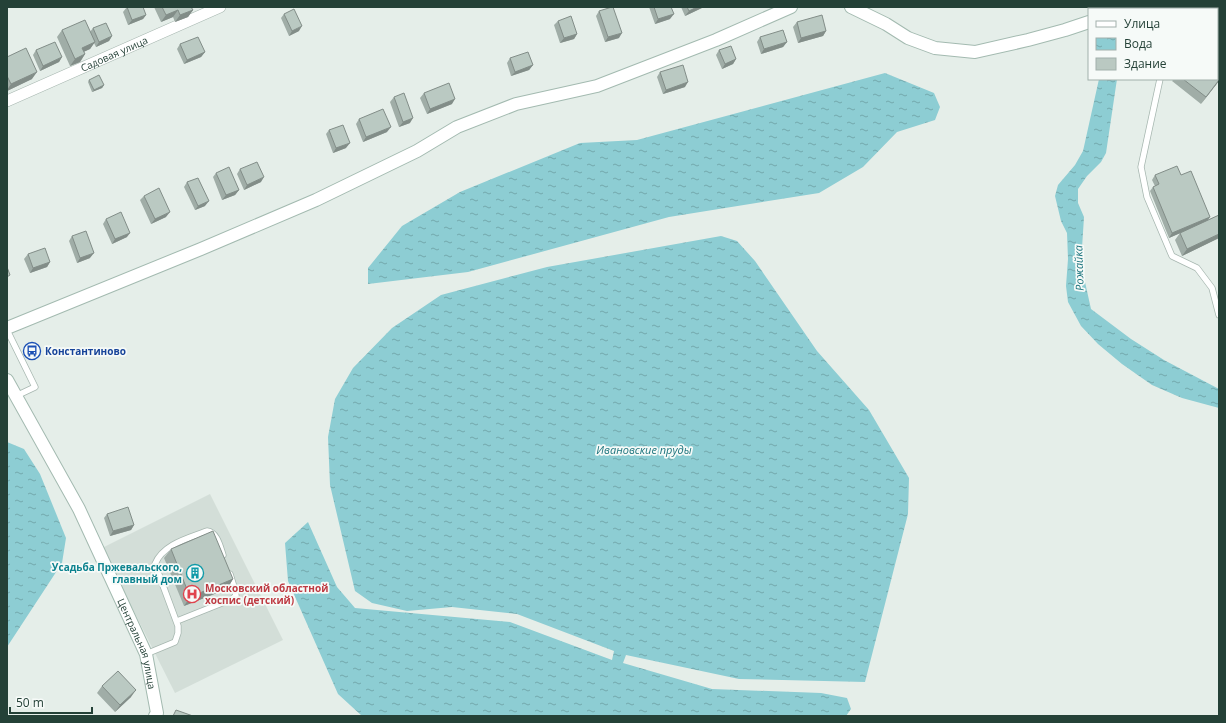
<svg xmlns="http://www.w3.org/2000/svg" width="1226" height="723" font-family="'Open Sans',sans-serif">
<defs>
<pattern id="water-ripples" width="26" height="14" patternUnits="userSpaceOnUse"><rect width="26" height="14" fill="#8dcdd3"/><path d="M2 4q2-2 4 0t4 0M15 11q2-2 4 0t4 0" fill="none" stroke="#73a8ac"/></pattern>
</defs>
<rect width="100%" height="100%" fill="#e5eee9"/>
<!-- built -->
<path fill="#d3ded8" d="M210,494L283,640L175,693L102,548Z"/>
<!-- water -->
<path fill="url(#water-ripples)" d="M885,73L934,93L940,107L935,120L897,132L863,167L819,193L669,217L468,272L368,284V268L402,226L460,192L580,143L637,140Z
M1099,79H1117L1106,153L1101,162L1087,176L1078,189V203L1084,217L1081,264L1091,309L1131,339L1164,360L1219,389V408L1182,398L1152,385L1122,364L1098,344L1081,326L1068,302L1066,286L1068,259L1067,233L1061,221L1055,196L1058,185L1075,165L1083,151Z
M721,236L737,241L755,261L817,351L869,410L909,478L908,514L865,682L739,679L626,655L623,663L712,689L821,693L847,698L851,709L846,716H362L338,694L288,581L285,543L308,522L337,587L355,608L510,622L612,660L614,651L517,614L452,607L407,611L372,603L355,591L330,485L328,437L335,399L353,368L392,328L441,295L547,267Z
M7,442L24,449L40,474L66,538L62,563L7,647Z"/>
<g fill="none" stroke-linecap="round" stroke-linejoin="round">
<!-- lane casing -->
<g stroke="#a7b7b0" stroke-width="7">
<path id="lane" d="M1160,79L1141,167L1147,197L1172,256L1197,268L1212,288L1219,315
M7,330L35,387L16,396
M177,621L232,599L236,596L235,590L230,574
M146,654L175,642L178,633V626L155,564C163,544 189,538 207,531C217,532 220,546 223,555"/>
</g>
<!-- street casing -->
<g stroke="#a7b7b0" stroke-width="12">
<g id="street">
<path id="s1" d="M7,101L220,7"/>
</g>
</g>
<!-- secondary casing -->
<g stroke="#a3bab0" stroke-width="14">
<g id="secondary">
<path d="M851,7L886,24L908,38L935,48L975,52L1028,40L1065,30L1089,22"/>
<path d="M1217,30H1219"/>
<path d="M7,328L201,249L316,200L417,151L457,127L516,104L597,86L716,40L791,7"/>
<path id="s2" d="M7,380L79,509L146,654L157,713L155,716"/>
</g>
</g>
<!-- lane -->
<use href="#lane" stroke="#fff" stroke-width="5.5"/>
<!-- street -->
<use href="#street" stroke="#fff" stroke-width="11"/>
<!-- secondary -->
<use href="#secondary" stroke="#fff" stroke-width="12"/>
</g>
<!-- wall -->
<path fill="#a0ada7" d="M127,7L146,15L143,19L128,25L123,12Z
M154,7H191L193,10L188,17L175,22L173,17L161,22Z
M649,7H671L670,19L655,24Z
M681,7H704L685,16Z
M599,11L619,38L605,42L596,16Z
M284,14L299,31L289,36L281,18Z
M558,21L577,34L574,39L560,43L554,25Z
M797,22L826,31L823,36L798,43L793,27Z
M93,28L112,36L109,41L96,47L94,43L90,49L83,52L85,54L80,62L70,66L57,37L62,30L90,32Z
M760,37L787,42L783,47L761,54L757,42Z
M180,44L205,52L201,57L184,64L177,49Z
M36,50L62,57L59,62L40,71L33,55Z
M719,50L736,59L733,64L722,69L716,55Z
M7,57L32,79L7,91Z
M510,58L533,65L529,70L511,76L507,63Z
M660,72L685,87L663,94L657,77Z
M1174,79H1217L1219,81L1201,104L1172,81Z
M89,80L104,85L102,88L92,92L88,82Z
M424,93L452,104L427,114L420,98Z
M394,97L410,123L399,127L390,102Z
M359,119L387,132L363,142L356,124Z
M329,130L346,148L333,153L326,134Z
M240,169L261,182L244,190L237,174Z
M216,173L239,190L235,195L222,200L213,177Z
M1155,175H1181L1210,217L1208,220L1219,215V238L1182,256L1175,240L1180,233L1169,238L1150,191L1153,187L1155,186L1152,180Z
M187,182L205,206L195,210L184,187Z
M144,196L166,217L151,224L140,200Z
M106,219L127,237L112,244L103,224Z
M72,236L90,258L77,263L69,241Z
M28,254L50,262L47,267L30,273L24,259Z
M107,514L134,525L131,530L110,536L104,518Z
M171,549L233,579L227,589L184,606L164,558Z
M102,686L131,697L115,712L97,693Z"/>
<!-- shaded-wall -->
<path fill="#828d88" d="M697,7H704L685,16L689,11Z
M178,10L173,17L161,22L166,15Z
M193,10L188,17L175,22L180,15Z
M674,14L670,19L655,24L658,19Z
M146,15L143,19L128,25L132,20Z
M302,26L299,31L289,36L292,31Z
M826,31L823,36L798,43L801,38Z
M622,33L619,38L605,42L608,37Z
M577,34L574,39L560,43L564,38Z
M112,36L109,41L96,47L99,42Z
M95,42L90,49L77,55L82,48Z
M787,42L783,47L761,54L764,49Z
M205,52L201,57L184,64L187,60Z
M85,54L80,62L70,66L75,59Z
M62,57L59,62L40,71L43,66Z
M736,59L733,64L722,69L725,64Z
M533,65L529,70L511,76L515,72Z
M37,72L32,79L7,91V90L11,84Z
M1219,80V81L1201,104L1206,97Z
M688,82L685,87L663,94L666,90Z
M104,85L102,88L92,92L94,90Z
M455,99L452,104L427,114L430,109Z
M413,118L410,123L399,127L403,122Z
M391,127L387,132L363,142L366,137Z
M350,143L346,148L333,153L336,148Z
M264,177L261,182L244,190L247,185Z
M239,190L235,195L222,200L226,195Z
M209,201L205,206L195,210L198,206Z
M170,212L166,217L151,224L155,219Z
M1210,217L1206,222L1169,238L1172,233Z
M130,233L127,237L112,244L115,239Z
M1219,234V238L1182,256L1187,249Z
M94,253L90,258L77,263L80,258Z
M50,262L47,267L30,273L33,268Z
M134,525L131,530L110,536L113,531Z
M233,579L227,589L184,606L190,597Z
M136,690L131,697L115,712L120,705Z"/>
<!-- building -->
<path fill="#bac9c2" stroke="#828d88" d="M127,7H143L146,15L132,20Z
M162,7H191L193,10L180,15L178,10L166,15Z
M612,7H613L622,33L608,37L599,11Z
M654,7H671L674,14L658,19Z
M687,7H697L689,11Z
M294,9L302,26L292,31L284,14Z
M822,15L826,31L801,38L797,22Z
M571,16L577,34L564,38L558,21Z
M85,20L95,42L82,48L85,54L75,59L62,30Z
M106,23L112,36L99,42L93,28Z
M783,30L787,42L764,49L760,37Z
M198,37L205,52L187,60L180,44Z
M55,42L62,57L43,66L36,50Z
M731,46L736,59L725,64L719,50Z
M26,48L37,72L11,84L7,76V57Z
M528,52L533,65L515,72L510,58Z
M1217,53L1219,54V80L1206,97L1183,79H1217Z
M683,65L688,82L666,90L660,72Z
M99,75L104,85L94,90L89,80Z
M449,83L455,99L430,109L424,93Z
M404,93L413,118L403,122L394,97Z
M383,109L391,127L366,137L359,119Z
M343,125L350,143L336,148L329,130Z
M257,162L264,177L247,185L240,169Z
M1177,166L1181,175L1191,171L1210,217L1172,233L1153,187L1159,184L1155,175Z
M229,167L239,190L226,195L216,173Z
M198,178L209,201L198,206L187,182Z
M159,188L170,212L155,219L144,196Z
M121,212L130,233L115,239L106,219Z
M1219,215V234L1187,249L1180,233Z
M86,231L94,253L80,258L72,236Z
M45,248L50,262L33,268L28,254Z
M7,267L10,275L7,277Z
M128,507L134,525L113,531L107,514Z
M213,531L233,579L190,597L171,549Z
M118,671L136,690L120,705L102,686Z
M176,710L193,716H173Z"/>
<!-- icons -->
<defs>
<g id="bus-ring" transform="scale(0.9)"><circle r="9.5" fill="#f6faf8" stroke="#1a4fb4" stroke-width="1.5"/><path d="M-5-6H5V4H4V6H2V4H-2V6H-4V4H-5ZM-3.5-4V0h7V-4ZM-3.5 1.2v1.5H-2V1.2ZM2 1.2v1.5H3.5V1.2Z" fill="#1a4fb4"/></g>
<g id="building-ring" transform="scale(0.9)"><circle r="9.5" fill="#f6faf8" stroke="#0f9aa8" stroke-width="1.5"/><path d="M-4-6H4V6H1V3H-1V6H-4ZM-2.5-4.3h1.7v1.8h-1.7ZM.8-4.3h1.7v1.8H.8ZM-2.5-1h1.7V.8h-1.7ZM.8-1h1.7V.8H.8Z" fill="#0f9aa8"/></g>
<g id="hospital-ring" transform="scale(0.9)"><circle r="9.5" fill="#f6faf8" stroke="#e0444e" stroke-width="1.5"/><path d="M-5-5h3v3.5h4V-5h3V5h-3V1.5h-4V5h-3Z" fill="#e0444e"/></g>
</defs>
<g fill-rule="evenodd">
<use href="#bus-ring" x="32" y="351"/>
<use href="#building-ring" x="195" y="573"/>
<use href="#hospital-ring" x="192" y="594"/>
</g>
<g text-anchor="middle" stroke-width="3.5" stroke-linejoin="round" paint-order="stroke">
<!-- street labels -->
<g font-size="10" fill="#244137" stroke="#f6faf8">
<text dy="4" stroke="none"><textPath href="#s1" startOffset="117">Садовая улица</textPath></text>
<text dy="4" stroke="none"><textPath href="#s2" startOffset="295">Центральная улица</textPath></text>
</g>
<!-- transit labels -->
<g font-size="10" font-weight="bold" fill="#164399" stroke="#f6faf8" text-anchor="start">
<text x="45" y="355">Константиново</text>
</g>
<!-- culture labels -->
<g font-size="10" font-weight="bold" fill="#0d838f" stroke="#f6faf8" text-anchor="end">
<text x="182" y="571">Усадьба Пржевальского,<tspan x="182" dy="12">главный дом</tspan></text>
</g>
<!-- health labels -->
<g font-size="10" font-weight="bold" fill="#be3a42" stroke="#f6faf8" text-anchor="start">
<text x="205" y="592">Московский областной<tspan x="205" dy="12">хоспис (детский)</tspan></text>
</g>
<!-- water labels -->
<g font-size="11" font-style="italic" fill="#1d757e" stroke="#f6faf8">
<text transform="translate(1079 268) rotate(-92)" y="4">Рожайка</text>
<text x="644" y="454">Ивановские пруды</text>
</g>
</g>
<!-- border -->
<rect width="1226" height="723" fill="none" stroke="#244137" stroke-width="16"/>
<!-- legend -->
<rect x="1088" y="8" width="130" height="72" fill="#f6faf8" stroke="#a2b0ab"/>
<rect x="1096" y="21" width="20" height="6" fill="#ffffff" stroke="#a2b0ab"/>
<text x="1124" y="28" font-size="12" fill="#244137">Улица</text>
<rect x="1096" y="38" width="20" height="12" fill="url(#water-ripples)" stroke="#a2b0ab"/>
<text x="1124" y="48" font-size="12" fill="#244137">Вода</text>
<rect x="1096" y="58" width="20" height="12" fill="#bac9c2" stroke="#a2b0ab"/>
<text x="1124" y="68" font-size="12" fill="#244137">Здание</text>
<!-- scale -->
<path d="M10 707v6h82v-6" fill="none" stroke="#244137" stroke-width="2"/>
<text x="16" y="707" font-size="12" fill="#244137" stroke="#f6faf8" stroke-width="3" paint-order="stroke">50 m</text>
</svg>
